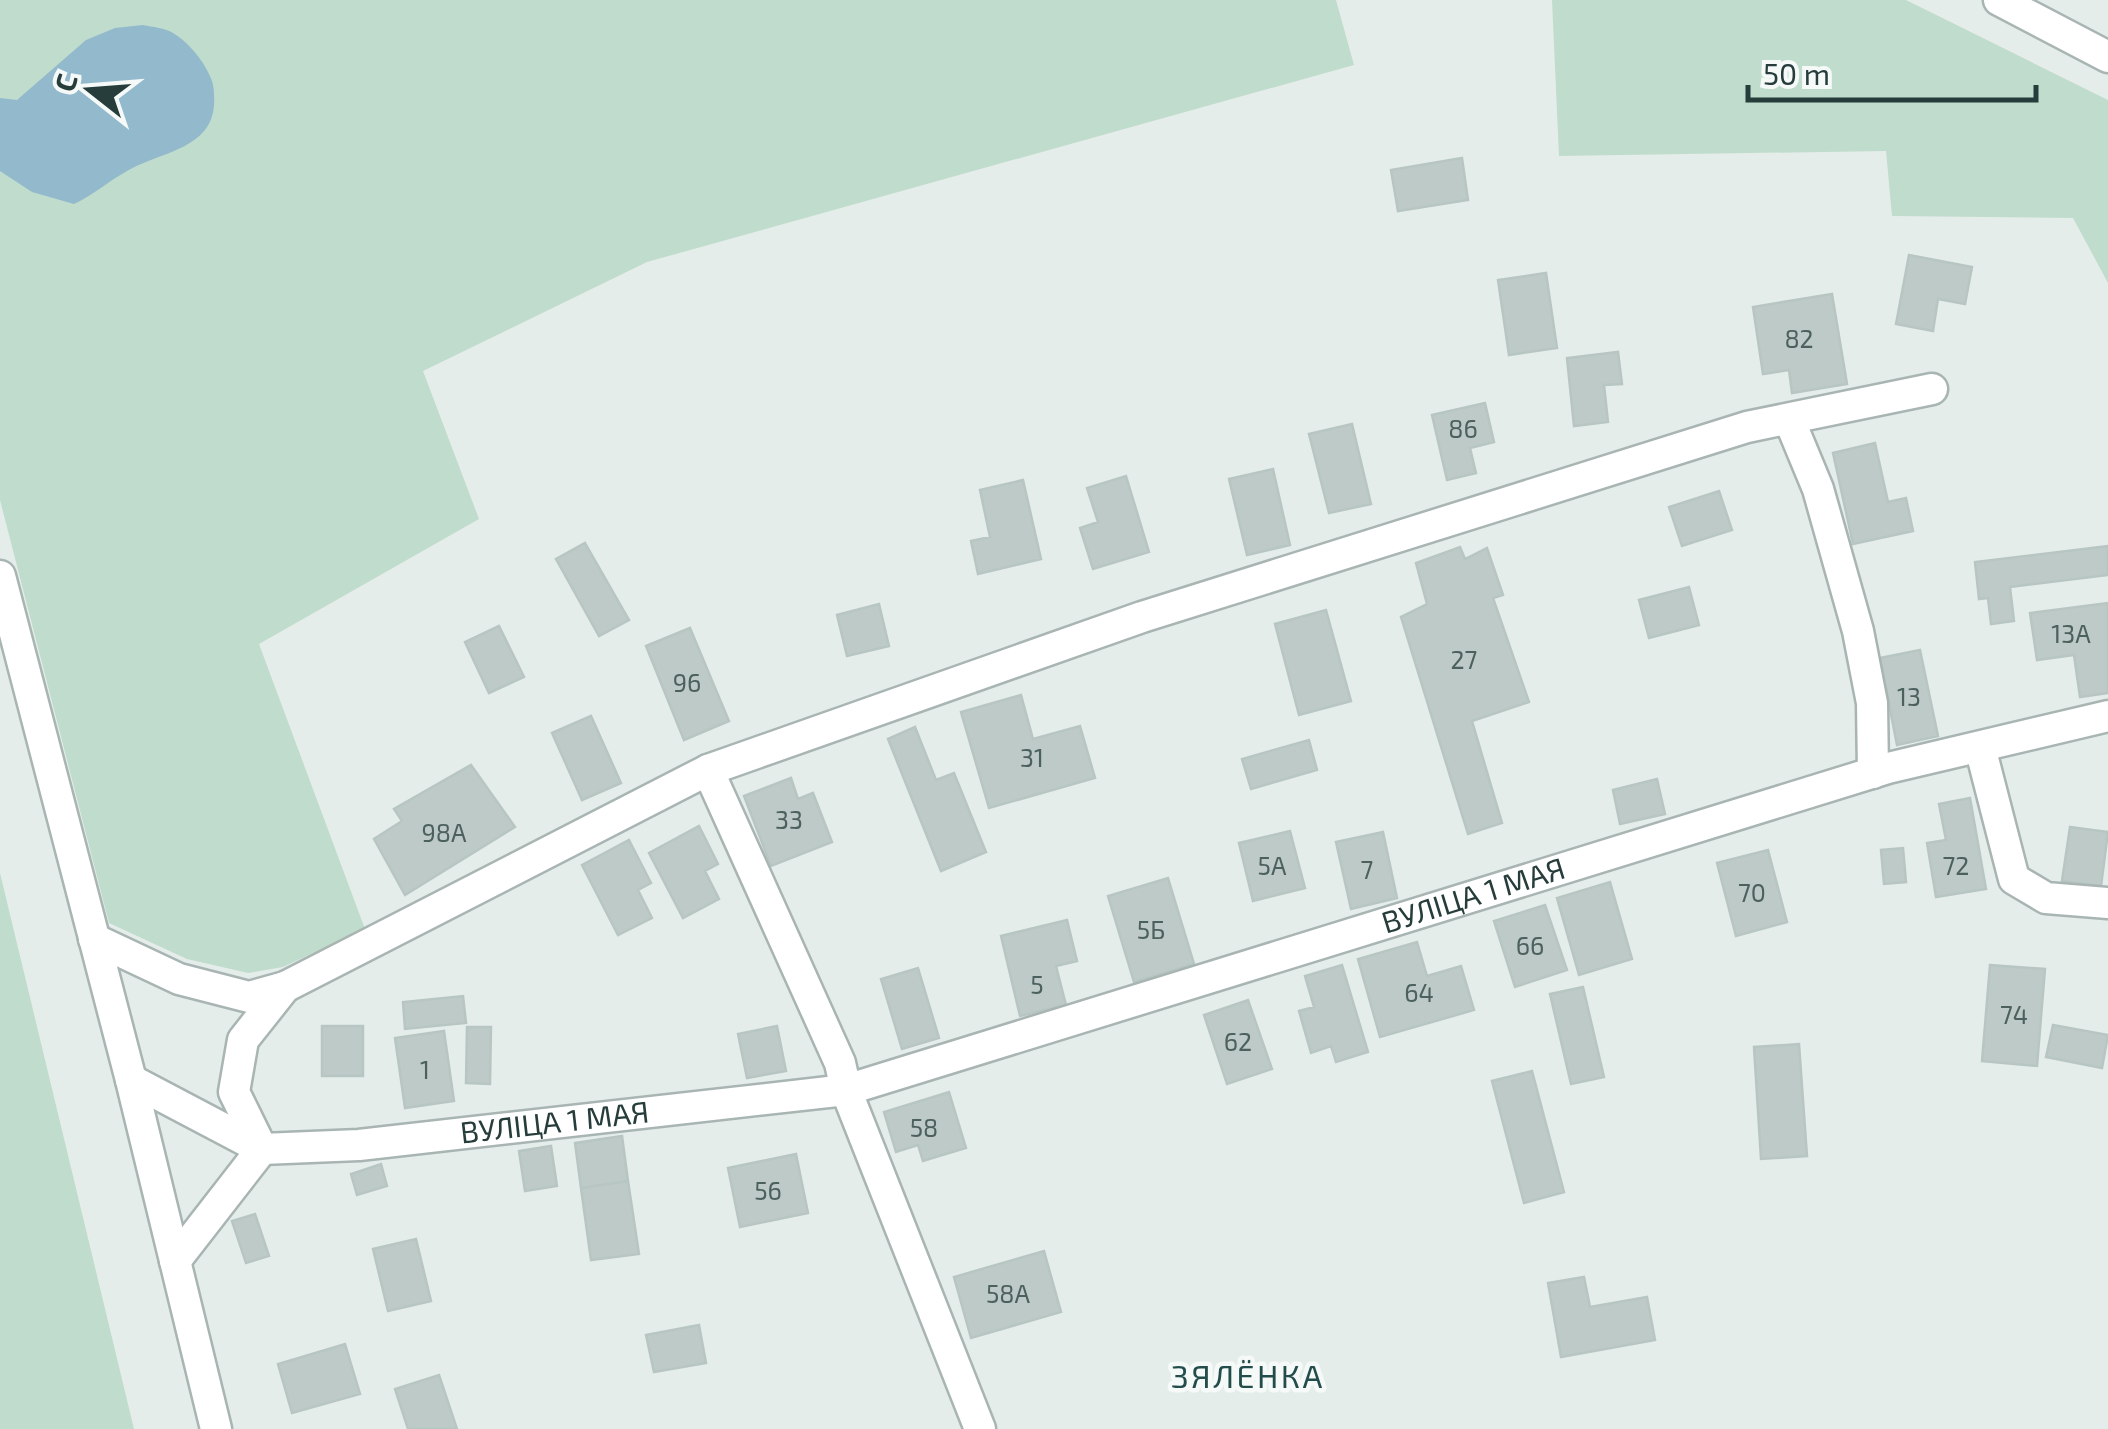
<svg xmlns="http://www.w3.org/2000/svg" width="2108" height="1429" font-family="'Exo 2',sans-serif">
<rect width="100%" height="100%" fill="#e5edeb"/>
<!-- green -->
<path fill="#c0dccc" d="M0,0H1336L1354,65L647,262L423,371L479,519L259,644L365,929L283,967L248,973L187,959L109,923L0,500Z
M1552,0H1906L2108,100V283L2073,218L1892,216L1886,151L1559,156Z
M0,873L134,1429H0Z"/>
<!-- water -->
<path fill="#92b9cc" d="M143,25C153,27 165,28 173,33C188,42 202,59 209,74C213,82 214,88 214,96C218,149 161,151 127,171C109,181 93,195 74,204L32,192L0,171V98L17,100L86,40L115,28Z"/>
<!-- building -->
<path fill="#bdcac7" stroke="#b8c6c3" stroke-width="2.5" d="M1462,158L1468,200L1398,211L1391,170Z
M1909,255L1972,267L1965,304L1938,299L1933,331L1896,324Z
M1546,273L1557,348L1509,355L1498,280Z
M1832,294L1847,384L1792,393L1789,370L1763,374L1753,307Z
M1618,352L1622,384L1604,385L1608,422L1574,426L1567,358Z
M1485,403L1494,442L1470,448L1476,473L1447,480L1432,415Z
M1352,424L1371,504L1329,513L1309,434Z
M1875,443L1888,502L1906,498L1913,531L1853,544L1833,453Z
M1273,469L1290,545L1247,555L1229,479Z
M1126,476L1149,552L1093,569L1080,528L1098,522L1087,488Z
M1023,480L1041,559L978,574L971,541L990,537L980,490Z
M1719,491L1732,530L1682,546L1669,507Z
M585,543L629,620L599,636L556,559Z
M2108,546V575L2010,587L2014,621L1991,624L1988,598L1979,599L1975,562Z
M1460,547L1465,559L1487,548L1503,595L1493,598L1529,702L1472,721L1502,823L1468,834L1401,617L1427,604L1416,563Z
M1689,587L1699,625L1649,638L1639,600Z
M2108,603V693L2080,697L2074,655L2037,660L2030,613Z
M879,604L889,646L847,656L837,615Z
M1326,610L1351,701L1299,715L1275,624Z
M499,626L524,677L489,693L465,642Z
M690,628L729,721L684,740L646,646Z
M1920,650L1938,736L1897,745L1880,658Z
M1021,695L1033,739L1080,726L1095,778L989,808L961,712Z
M591,716L621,783L582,800L552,733Z
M915,727L936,780L954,773L986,852L941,871L888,739Z
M1309,740L1317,770L1251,789L1242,759Z
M471,765L515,827L405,895L374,839L402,821L394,809Z
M791,778L798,799L813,793L832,842L771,866L744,796Z
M1657,779L1665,814L1620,824L1613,790Z
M1970,798L1986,889L1936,897L1927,843L1946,840L1939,804Z
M699,826L718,864L705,871L719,899L683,918L649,853Z
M2070,827L2108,832L2101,886L2062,881Z
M1290,831L1305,888L1253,901L1239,843Z
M1383,832L1397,898L1351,909L1336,842Z
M629,840L651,883L638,890L652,918L618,935L582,865Z
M1903,848L1906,882L1884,884L1881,850Z
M1768,850L1787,922L1736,936L1717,863Z
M1168,878L1194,964L1134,982L1108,896Z
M1610,882L1632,959L1579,975L1557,898Z
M1545,905L1567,970L1515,987L1494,921Z
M1067,920L1077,961L1056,966L1066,1005L1020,1016L1001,936Z
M1417,942L1427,976L1461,966L1474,1010L1380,1037L1358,959Z
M1342,965L1368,1052L1336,1062L1331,1046L1311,1053L1299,1011L1314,1007L1305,976Z
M1990,965L2045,969L2037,1066L1982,1061Z
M918,968L939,1038L902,1049L881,979Z
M1583,987L1604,1077L1571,1084L1550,994Z
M463,996L466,1023L405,1029L403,1002Z
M1248,1000L1272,1069L1227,1084L1204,1015Z
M2053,1025L2108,1035L2102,1068L2046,1057Z
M322,1026H363V1076H322Z
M777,1026L786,1071L747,1078L738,1034Z
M467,1027H491L490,1084L466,1083Z
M444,1031L454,1101L405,1108L395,1038Z
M1799,1044L1807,1156L1761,1159L1754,1047Z
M1532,1071L1564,1192L1524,1203L1492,1081Z
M949,1092L966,1148L923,1161L918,1145L896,1152L884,1112Z
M622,1136L628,1181L581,1188L575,1143Z
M551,1146L557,1186L525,1191L519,1151Z
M796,1154L808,1213L740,1227L728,1168Z
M381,1164L387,1186L357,1195L351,1174Z
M628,1181L639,1254L591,1260L581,1188Z
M255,1214L269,1256L246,1263L232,1221Z
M416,1239L431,1301L388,1311L373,1249Z
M1044,1251L1061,1312L971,1338L954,1277Z
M1584,1277L1590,1307L1647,1297L1655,1340L1561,1357L1548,1283Z
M699,1325L706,1363L654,1372L646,1335Z
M345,1344L360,1394L292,1413L278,1364Z
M439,1375L457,1429H408L395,1389Z"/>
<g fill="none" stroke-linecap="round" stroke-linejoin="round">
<!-- minor casing -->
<g stroke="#a8b5b3" stroke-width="35">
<g id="minor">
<path d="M1999,0L2108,57"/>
<path d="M1789,419L1818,489L1858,631L1872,703L1873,773"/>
<path d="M0,576L131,1080L216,1429"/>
<path d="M1980,747L2014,879L2046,898L2108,903"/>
<path d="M708,770L840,1063L846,1090L980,1429"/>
<path d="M94,939L179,979L249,997L285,987L708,770L1142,617L1747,427L1932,389"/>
<path id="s1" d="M131,1080L262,1149L359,1145L846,1090L1888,768L2108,716"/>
<path d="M175,1261L262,1149L234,1092L243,1040L285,987"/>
</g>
</g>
<!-- minor -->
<use href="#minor" stroke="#fff" stroke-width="30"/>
</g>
<g text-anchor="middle" stroke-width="9" stroke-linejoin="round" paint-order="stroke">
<!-- number labels -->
<g font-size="25" fill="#4c605e">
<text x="1799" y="348">82</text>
<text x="1463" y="438">86</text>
<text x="2071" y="643">13А</text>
<text x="1464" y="669">27</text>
<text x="687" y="692">96</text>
<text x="1909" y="706">13</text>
<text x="1032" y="767">31</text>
<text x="789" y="829">33</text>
<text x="444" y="842">98А</text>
<text x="1272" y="875">5А</text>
<text x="1956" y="875">72</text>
<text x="1367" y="879">7</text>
<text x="1752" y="902">70</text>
<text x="1151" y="939">5Б</text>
<text x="1530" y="955">66</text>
<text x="1037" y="994">5</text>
<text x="1419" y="1002">64</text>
<text x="2014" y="1024">74</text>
<text x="1238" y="1051">62</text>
<text x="425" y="1079">1</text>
<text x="924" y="1137">58</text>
<text x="768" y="1200">56</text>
<text x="1008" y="1303">58А</text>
</g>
<!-- street labels -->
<g font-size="30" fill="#263d3b" stroke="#f5f9f8">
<text dy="10" stroke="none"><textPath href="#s1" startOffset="1392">ВУЛІЦА 1 МАЯ</textPath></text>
<text dy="10" stroke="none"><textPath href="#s1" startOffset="442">ВУЛІЦА 1 МАЯ</textPath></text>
</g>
<!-- neighbourhood labels -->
<g font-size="32" letter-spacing="2.5" fill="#234d4b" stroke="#f5f9f8">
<text x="1248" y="1388">ЗЯЛЁНКА</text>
</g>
</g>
<!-- north arrow -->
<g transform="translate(90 90) rotate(287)" stroke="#f5f9f8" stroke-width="8" paint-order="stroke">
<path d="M0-8L18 38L0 25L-18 38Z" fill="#263d3b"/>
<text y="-15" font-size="28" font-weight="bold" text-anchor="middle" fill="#263d3b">С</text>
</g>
<!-- scale -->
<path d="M1748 85v15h288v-15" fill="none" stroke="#263d3b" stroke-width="5"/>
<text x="1763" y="85" font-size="30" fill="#263d3b" stroke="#f5f9f8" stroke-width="8" paint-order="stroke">50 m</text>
</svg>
